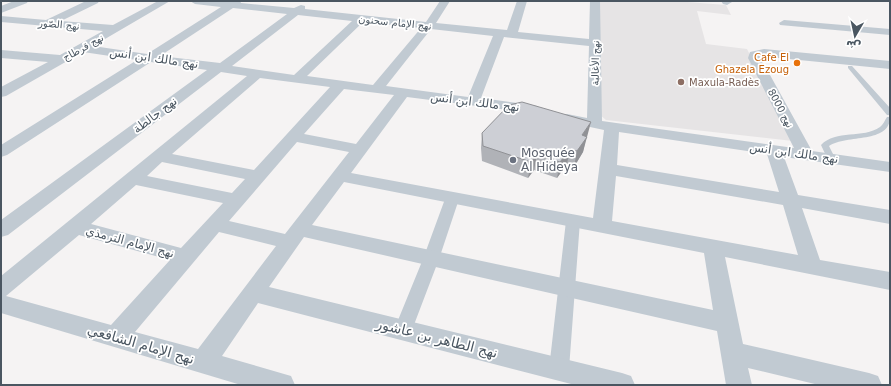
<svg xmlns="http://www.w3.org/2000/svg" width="891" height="386" font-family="'DejaVu Sans','Noto Sans Arabic',sans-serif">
<rect width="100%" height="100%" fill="#f5f3f3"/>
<!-- education -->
<path fill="#e6e4e5" d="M595,1H674L726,5L731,15L697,11L706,44L747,49L793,141L606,120L599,114Z"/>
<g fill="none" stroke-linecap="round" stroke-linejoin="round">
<!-- service -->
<path fill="#c1cad2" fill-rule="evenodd" d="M848,66H852L890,108V115H887L848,68Z
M887,117H890C890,144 847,134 829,146L835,158L834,160H828L821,145C836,129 863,139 880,127C883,125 885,120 887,117Z"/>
<!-- pedestrian -->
<path fill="#c1cad2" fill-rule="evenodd" d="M452,194L457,196L459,199L439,259L412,330L410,336L403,338L396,336L394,330L423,259L445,199L447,196Z
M573,216L578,217L580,221L569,369L566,375L559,378L552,375L549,369L566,221L568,217Z"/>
<!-- minor -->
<path fill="#c1cad2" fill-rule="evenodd" d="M14,1H28L27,3L1,13V6Z
M86,1H99L98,3L61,21L113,25L158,1H170L93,46L147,54L221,7L195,4L190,1H240L241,3L294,8L301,5L305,6V9L426,22L440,1H450L436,23L507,30L517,1H527L518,32L589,39L590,1H600L602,121L794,148L748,58L750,52L764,49L890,61V69L779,58L760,57L812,151L890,162V172L784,157L798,195L890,210V224L802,208L820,260L890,272V290L725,257L743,344L869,373L878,376L882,385H819L748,368L752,385H726L717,331L304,237L269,287L622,373L631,376L635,385H575L258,303L222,356L291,376L295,385H241L1,313V276L247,76L221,72L8,235L1,237V220L207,70L151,62L7,155L1,157V145L137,60L83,52L6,96L1,97V87L48,62L1,58V50L60,55L103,31L1,22V16L46,20ZM233,8L287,14L220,63L160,56ZM298,15L352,21L294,75L232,66ZM363,22L421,28L373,85L307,76ZM431,29L493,36L468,97L386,86ZM504,37L589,46L587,118L567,114L562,115L560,118L562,121L604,130L593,218L351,173L407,97L532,113L537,112L539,109L537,106L532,105L481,98ZM260,78L330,87L254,170L172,154ZM344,89L394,95L356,144L304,134ZM619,132L767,154L779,192L617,165ZM297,142L349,152L285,234L229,221ZM162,162L245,179L232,193L147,176ZM616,176L783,205L798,255L612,221ZM344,182L704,253L713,310L312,225ZM136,185L223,203L181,248L91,224ZM219,232L276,246L198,349L135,332ZM79,235L170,260L111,325L6,296Z
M721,1H731L732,2L727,5L723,4Z
M784,20L890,29V35L780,25L779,23Z"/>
</g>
<!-- wall -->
<path fill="#b0b2b7" d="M482,133L587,137L586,138L583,152L574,167L567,164L557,178L534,170L528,178L482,161L481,148Z"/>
<!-- shaded-wall -->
<path fill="#909195" d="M591,122L583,152L574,167L577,151L582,135Z
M570,149L567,164L557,178L560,162Z
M537,154L534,170L528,178L531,162Z"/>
<!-- building -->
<path fill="#cdcfd5" stroke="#909195" d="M522,102L591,122L582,135L587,137L577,151L570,149L560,162L537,154L531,162L483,146L482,133L509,105Z"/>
<!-- markers -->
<circle fill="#e8710a" stroke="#fff" stroke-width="1.5" cx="797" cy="63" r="4"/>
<circle fill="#8d6e63" stroke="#fff" stroke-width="1.5" cx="681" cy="82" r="4"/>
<circle fill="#6b7280" stroke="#fff" stroke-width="1.5" cx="513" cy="160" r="4"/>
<g text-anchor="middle" stroke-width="3.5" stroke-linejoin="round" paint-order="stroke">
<!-- far-street labels -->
<g font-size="10" fill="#4a5661" stroke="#fff">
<text transform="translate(395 22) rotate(6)" y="4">نهج الإمام سحنون</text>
<text transform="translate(59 24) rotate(5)" y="4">نهج الصّور</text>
<text transform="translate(83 47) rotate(-29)" y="4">نهج قرطاج</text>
<text transform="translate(595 63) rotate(-89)" y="4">نهج الأغالبة</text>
<text transform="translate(781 108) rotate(62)" y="4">نهج 8000</text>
</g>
<!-- far-food labels -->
<g font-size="10" fill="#c56008" stroke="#fff" text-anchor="end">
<text x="789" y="61">Cafe El<tspan x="789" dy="12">Ghazela Ezoug</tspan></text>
</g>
<!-- far-education labels -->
<g font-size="10" fill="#785e54" stroke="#fff" text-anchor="start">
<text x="689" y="86">Maxula-Radès</text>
</g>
<!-- street labels -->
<g font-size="12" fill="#4a5661" stroke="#fff">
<text transform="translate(154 58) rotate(8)" y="4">نهج مالك ابن أنس</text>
<text transform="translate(475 102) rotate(7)" y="4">نهج مالك ابن أنس</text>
<text transform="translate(155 115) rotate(-37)" y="4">نهج جالطة</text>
<text transform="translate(794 153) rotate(8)" y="4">نهج مالك ابن أنس</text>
<text transform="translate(130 242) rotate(15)" y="4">نهج الإمام الترمذي</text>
</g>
<!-- worship labels -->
<g font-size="12" fill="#5b616d" stroke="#fff" text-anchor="start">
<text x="521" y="157">Mosquée<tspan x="521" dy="14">Al Hideya</tspan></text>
</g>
<!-- near-street labels -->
<g font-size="14" fill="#4a5661" stroke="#fff">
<text transform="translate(437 338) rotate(14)" y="5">نهج الطاهر بن عاشور</text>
<text transform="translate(141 344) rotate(16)" y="5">نهج الإمام الشافعي</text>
</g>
</g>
<!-- border -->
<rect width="891" height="386" fill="none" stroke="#4a5661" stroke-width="4"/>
<!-- north arrow -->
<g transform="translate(855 36) rotate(189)" stroke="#ffffff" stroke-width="3" paint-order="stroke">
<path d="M0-3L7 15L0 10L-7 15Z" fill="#4a5661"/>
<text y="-6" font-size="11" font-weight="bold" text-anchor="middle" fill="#4a5661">ش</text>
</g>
</svg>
